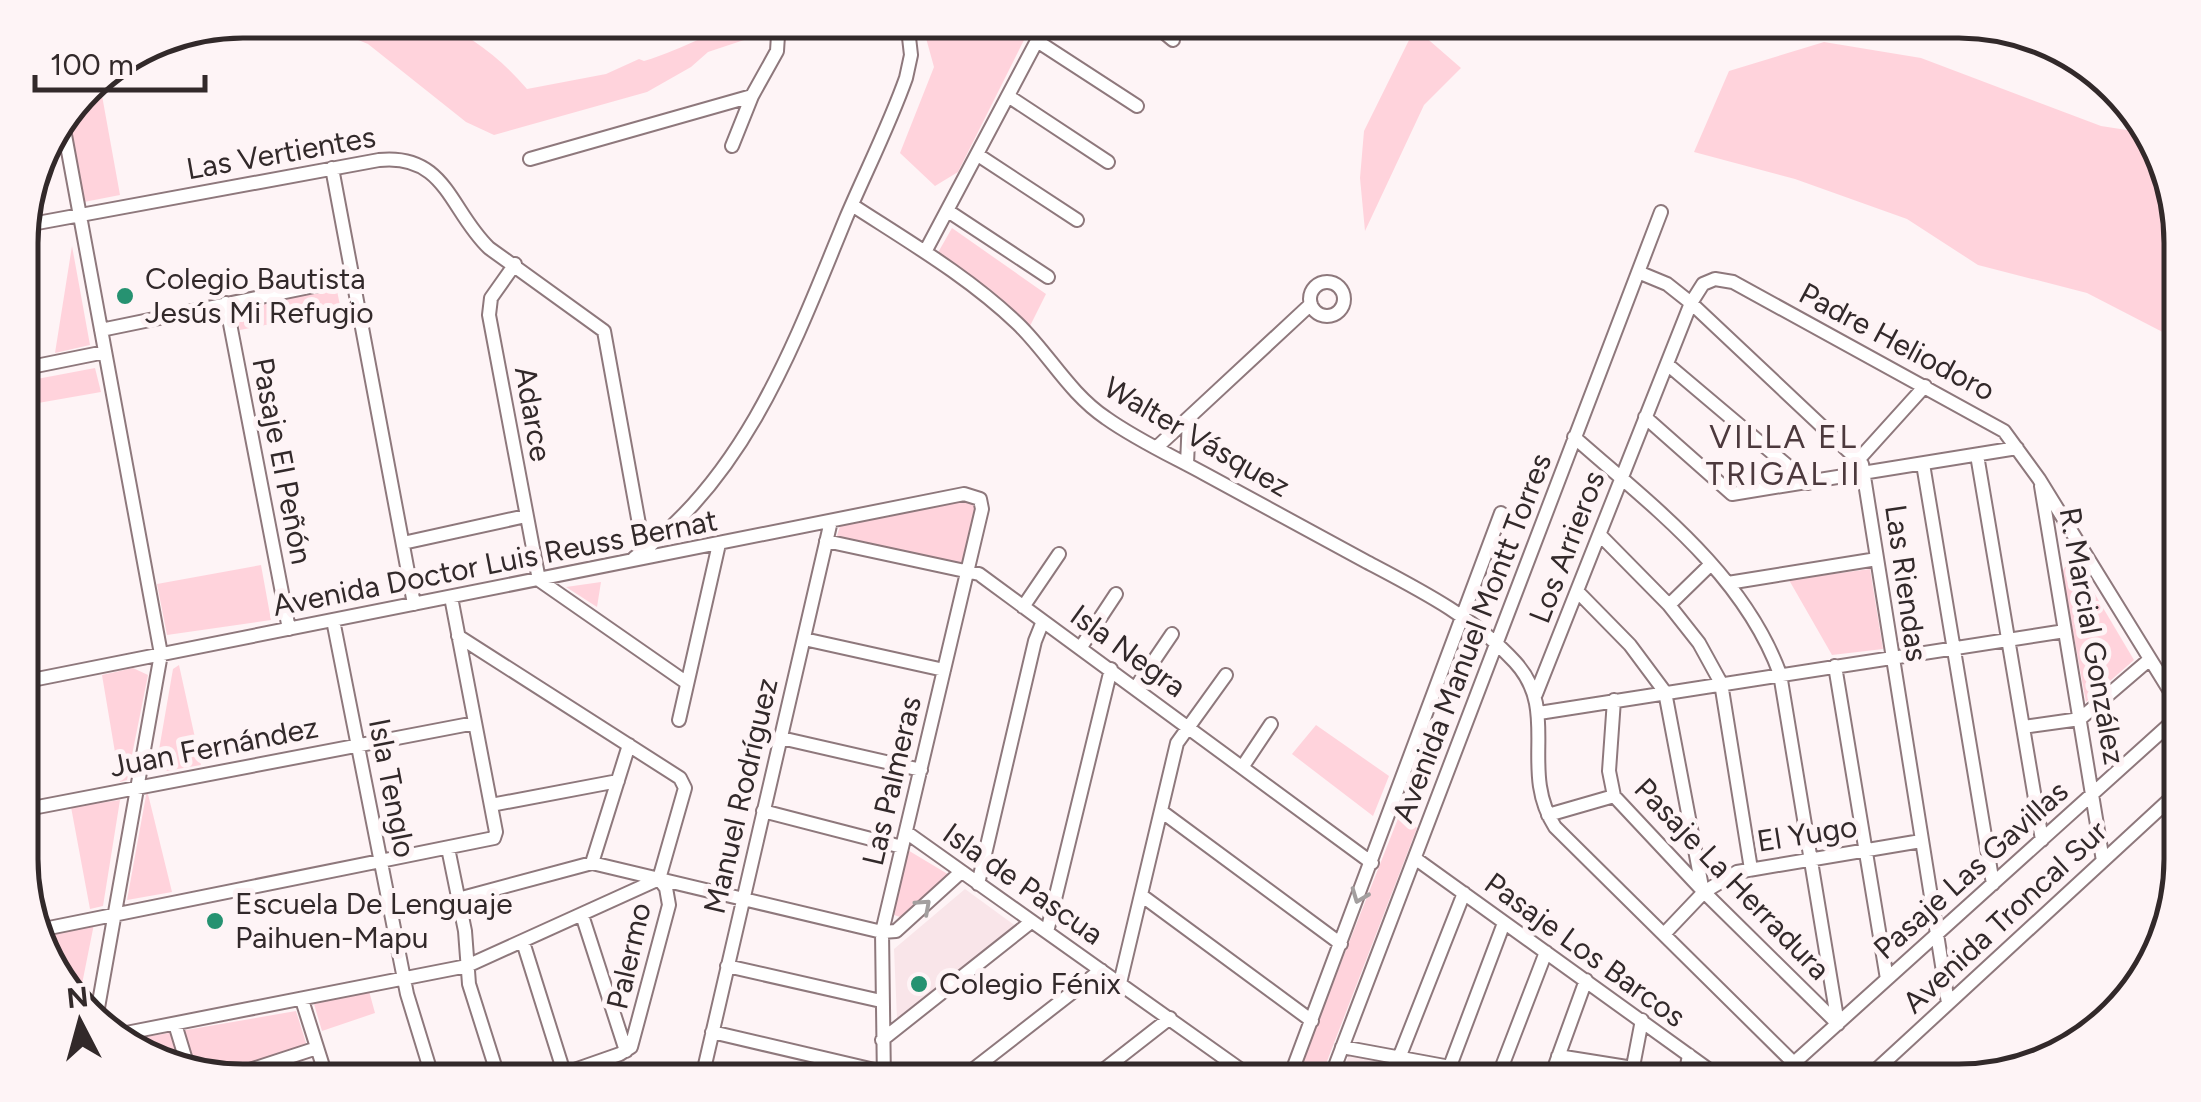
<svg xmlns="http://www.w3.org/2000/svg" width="2201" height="1102" font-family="Figtree,sans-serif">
<rect width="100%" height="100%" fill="#fef4f6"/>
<!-- built -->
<path fill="#f9e5e9" d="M965,889L1017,927L897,1019L894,949Z
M1350,1052L1407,1062L1399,1082H1339Z"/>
<!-- green -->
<path fill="#ffd3dc" d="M429,20C469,32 501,59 527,89L606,74L639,59L644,61C687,49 726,20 772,20L770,27L756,36L708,52L691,67L647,92L494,135L466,122L368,44C328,24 279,33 236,21Z
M921,20H1034L958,172L935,186L900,153L934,67Z
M1415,28L1461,68L1424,105L1365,231L1360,178L1364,131Z
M1824,42L1921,58L2101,126L2146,133L2179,214L2180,341L2087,293L1978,265L1907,219L1795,179L1694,152L1729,71Z
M99,79L120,195L84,202L68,111L92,80Z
M952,228L1046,294L1029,328L989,288L936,256Z
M72,246L90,345L55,353Z
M336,286L341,310L240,330L235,307Z
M95,368L101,392L21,406V382Z
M963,501L972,502L976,509L962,566L836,539L840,526Z
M2074,563L2077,564L2134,660L2086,702L2062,572L2067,564Z
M261,565L271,620L167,635L157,584Z
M1870,569L1883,649L1832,655L1789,580Z
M601,582L597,607L566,587Z
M179,665L201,765L155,773L173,669Z
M133,668L148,675L127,780L120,782L102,675Z
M1316,725L1389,776L1373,816L1292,754Z
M147,790L172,892L127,900Z
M120,800L103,906L90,909L71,807Z
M1401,811L1417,828L1319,1082H1294Z
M906,849L951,876L903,918L891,914Z
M94,924L78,1004L66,994L41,935Z
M369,991L375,1013L322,1031L314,1004Z
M296,1011L307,1046L209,1074L145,1059L122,1041Z
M1411,1064L1439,1069L1434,1082H1403Z"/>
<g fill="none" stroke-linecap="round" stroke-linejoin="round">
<!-- minor casing -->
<g stroke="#8e787c" stroke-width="16">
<path id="minor" d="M1149,20L1173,40
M1037,41L1137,106
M1008,96L1108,162
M58,125L63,124L161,654L96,1019
M732,146L752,96
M978,155L1077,220
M530,159L752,96L777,51L779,20
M332,168L414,604
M852,205C909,242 969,277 1018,324C1049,354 1069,393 1106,418C1137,440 1172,456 1205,474C1258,503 1312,532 1365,561C1418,589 1474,617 1515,662C1561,712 1518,769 1555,827L1813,1082
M948,211L1048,277
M21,226L379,160C446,153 450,211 489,248L604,331L641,535
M925,252L1048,20
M515,264L491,298L489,315L539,580L687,683
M1638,272L1667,284L1691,303L1862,464L1948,1003
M1310 299a17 17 0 1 1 34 0a17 17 0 1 1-34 0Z
M226,303L289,629
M101,330L353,278
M1667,364L1808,483
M21,369L105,352
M1645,417L1732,494L2017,448
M1574,437C1652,506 1743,573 1780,674L1838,1024
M1156,448L1311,304
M1977,455L2042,840
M1859,459L1925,386
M1187,464L1189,418
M1923,464L1993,884
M2041,486L2103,861
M1600,535L1669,605L1699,643L1721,683L1751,869
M826,541L979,574L1372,863
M403,543L526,516
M634,558C747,476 795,342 846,218C866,171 889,126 906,78L911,55L907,20
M1728,583L1877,559
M1577,591L1630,645L1665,692L1703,892
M1669,605L1711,564
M1023,607L1059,554
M333,620L407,994L434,1082
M458,636L680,778L685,788L659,879L666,888L669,905L631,1047L620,1054L540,1082
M804,639L944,670
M1081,647L1116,594
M1835,666L1887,979
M22,682L964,494L980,499L982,509L882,932L884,1082
M1136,687L1172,634
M1536,694L1691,303L1703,284L1715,279L1733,282L2004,431L2039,479L2181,709
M1614,700L1609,771L1614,796L1704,892L1838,1024
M1539,713L2065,631
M679,720L719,544
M2023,727L2080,719L2150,659
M781,738L921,770
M1243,766L1271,724
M491,805L618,781
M22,810L475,723
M763,811L902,847
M1161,811L1341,944
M1548,815L1614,796
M906,832L1258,1082
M448,848L465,931L469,984L500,1082
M1416,859L1726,1082
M592,863L629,745
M978,884L1035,641L1043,621
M1141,895L1312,1021
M458,899L592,863L882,932L896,931L961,872
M582,915L626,1051
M39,930L494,838L496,832L451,597
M1047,932L1111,669
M1665,933L1704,892L1737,872L1921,841
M523,942L567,1082
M727,966L881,1001
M1120,983L1177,743L1226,675
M302,1000L328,1082
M175,1024L189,1070
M712,1032L883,1072
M116,1035L467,966L659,879
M882,1040L1031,922
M1342,1047L1450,1067
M1558,1056L1633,1068
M1399,1058L1464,893
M1795,1062L2181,714
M225,1078L317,1048
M701,1082L831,521
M957,1082L1101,970
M1088,1082L1170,1018
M1288,1082L1501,513
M1329,1082L1661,212
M1444,1082L1504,923
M1496,1082L1546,952
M1549,1082L1586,980
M1630,1082L1642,1020
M1684,1082L1689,1055
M1863,1082L2181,789"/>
</g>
<!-- minor -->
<use href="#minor" stroke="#fff" stroke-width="12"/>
</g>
<!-- one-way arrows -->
<defs><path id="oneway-chevron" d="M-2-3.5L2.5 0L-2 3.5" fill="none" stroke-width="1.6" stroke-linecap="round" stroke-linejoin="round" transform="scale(2.5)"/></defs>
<g stroke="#a39f9f">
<use href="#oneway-chevron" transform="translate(1359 896) rotate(111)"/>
<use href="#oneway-chevron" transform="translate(924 906) rotate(-42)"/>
</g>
<!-- markers -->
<g fill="#269271" stroke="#fef4f6" stroke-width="4">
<circle cx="125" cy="296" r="10"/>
<circle cx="215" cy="921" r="10"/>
<circle cx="919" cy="984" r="10"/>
</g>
<g text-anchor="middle" stroke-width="10" stroke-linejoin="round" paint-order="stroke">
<!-- street labels -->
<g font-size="30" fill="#32292a" stroke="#fef4f6">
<text transform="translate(281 153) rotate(-10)" y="10">Las Vertientes</text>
<text transform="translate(1897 342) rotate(28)" y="10">Padre Heliodoro</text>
<text transform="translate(533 414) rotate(80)" y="10">Adarce</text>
<text transform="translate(1197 437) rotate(30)" y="10">Walter Vásquez</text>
<text transform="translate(282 461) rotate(79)" y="10">Pasaje El Peñón</text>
<text transform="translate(1567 547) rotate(-69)" y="10">Los Arrieros</text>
<text transform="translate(495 563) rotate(-11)" y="10">Avenida Doctor Luis Reuss Bernat</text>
<text transform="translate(1906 583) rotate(82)" y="10">Las Riendas</text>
<text transform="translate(2092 636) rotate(80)" y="10">R. Marcial González</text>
<text transform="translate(1472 638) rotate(-69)" y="10">Avenida Manuel Montt Torres</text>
<text transform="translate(1128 651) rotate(36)" y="10">Isla Negra</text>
<text transform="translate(214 747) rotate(-11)" y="10">Juan Fernández</text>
<text transform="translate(892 781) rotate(-77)" y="10">Las Palmeras</text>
<text transform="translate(392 788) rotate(79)" y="10">Isla Tenglo</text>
<text transform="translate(741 796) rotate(-77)" y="10">Manuel Rodríguez</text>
<text transform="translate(1807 834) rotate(-9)" y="10">El Yugo</text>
<text transform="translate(1971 870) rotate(-42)" y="10">Pasaje Las Gavillas</text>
<text transform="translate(1732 879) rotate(46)" y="10">Pasaje La Herradura</text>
<text transform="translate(1023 884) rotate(35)" y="10">Isla de Pascua</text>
<text transform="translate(2005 917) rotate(-43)" y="10">Avenida Troncal Sur</text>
<text transform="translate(1585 950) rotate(36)" y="10">Pasaje Los Barcos</text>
<text transform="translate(629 956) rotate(-77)" y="10">Palermo</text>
</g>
<!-- poi labels -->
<g font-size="30" fill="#32292a" stroke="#fef4f6" text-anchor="start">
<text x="145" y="289">Colegio Bautista<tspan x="145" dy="34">Jesús Mi Refugio</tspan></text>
<text x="235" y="914">Escuela De Lenguaje<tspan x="235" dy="34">Paihuen-Mapu</tspan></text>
<text x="939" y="994">Colegio Fénix</text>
</g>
<!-- neighbourhood labels -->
<g font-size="32" letter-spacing="2.5" fill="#4c393d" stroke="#fef4f6">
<text x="1784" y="448">VILLA EL<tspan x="1784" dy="37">TRIGAL II</tspan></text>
</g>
</g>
<!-- crop -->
<path d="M0 0H2201V1102H0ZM243 38H1959A205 205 0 0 1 2164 243V859A205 205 0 0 1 1959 1064H243A205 205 0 0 1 38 859V243A205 205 0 0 1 243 38Z" fill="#fef4f6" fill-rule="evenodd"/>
<path fill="none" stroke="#32292a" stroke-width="5" d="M243 38H1959A205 205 0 0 1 2164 243V859A205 205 0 0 1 1959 1064H243A205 205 0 0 1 38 859V243A205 205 0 0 1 243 38Z"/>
<!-- north arrow -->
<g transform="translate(80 1022) rotate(354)" stroke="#fef4f6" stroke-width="8" paint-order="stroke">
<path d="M0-8L18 38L0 25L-18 38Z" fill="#32292a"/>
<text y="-15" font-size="28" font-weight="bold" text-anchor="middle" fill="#32292a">N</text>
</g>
<!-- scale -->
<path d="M35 75v15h170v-15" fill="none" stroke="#32292a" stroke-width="5"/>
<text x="50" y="75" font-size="30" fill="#32292a" stroke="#fef4f6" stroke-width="8" paint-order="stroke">100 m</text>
</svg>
